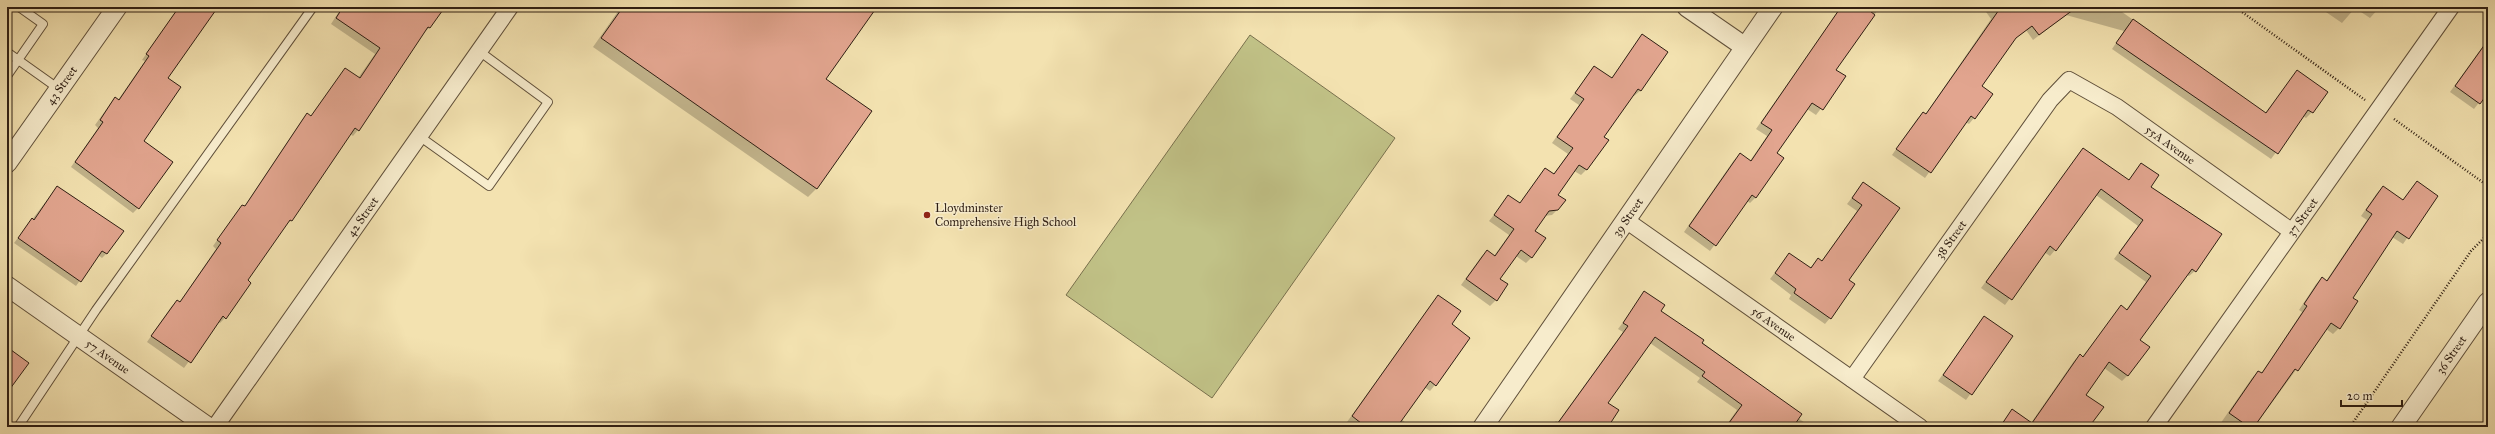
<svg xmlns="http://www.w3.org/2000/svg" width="2495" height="434" font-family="'IM FELL Great Primer',serif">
<rect width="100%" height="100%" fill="#f3e2b0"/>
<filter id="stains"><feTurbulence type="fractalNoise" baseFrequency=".005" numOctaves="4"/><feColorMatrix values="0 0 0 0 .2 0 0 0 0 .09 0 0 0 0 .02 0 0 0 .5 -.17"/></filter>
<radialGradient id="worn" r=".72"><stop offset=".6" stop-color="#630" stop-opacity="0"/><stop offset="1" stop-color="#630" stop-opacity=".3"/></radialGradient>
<!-- green -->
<path fill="#c1c287" stroke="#78704d" d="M1250,35L1395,138L1212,398L1066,295Z"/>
<!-- shadow -->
<path fill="#0003" d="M179,7H217L166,79L142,141L138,208L133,213L71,167L98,128L95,125L110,104L115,98L118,100L145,61L142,60Z
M342,7H444L429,28L423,33L358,130L353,136L350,134L291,221L284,225L246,281L225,318L220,323L218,322L184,368L147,342L171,307L177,301L179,303L216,249L213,246L237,212L244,207L302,120L307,114L310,117L345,69L358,78L375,54L331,24Z
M621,7H876L825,79L871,111L816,189L808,197L593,47Z
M1841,7H1880L1835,70L1845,77L1816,115L1807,109L1776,153L1756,197L1750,203L1747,201L1710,251L1684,232L1734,160L1740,155L1750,161L1767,136L1756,129Z
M1985,7H2115L2265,113L2297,72L2326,92L2312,112L2306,118L2303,116L2271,159L2112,49L2124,31L2066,15L2033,40L2026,30L2013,40L1980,86L1991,94L1974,118L1969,124L1965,122L1925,178L1892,155L1917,119L1923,113L1925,115L1991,19L1984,9Z
M2325,7H2380L2370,18L2355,8L2342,23L2323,10Z
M1642,35L1666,52L1640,91L1634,96L1632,95L1603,137L1607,140L1586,170L1581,175L1574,171L1557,195L1558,209L1552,215L1544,216L1534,231L1532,257L1526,263L1516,256L1499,279L1496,300L1490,306L1461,285L1481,257L1487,251L1494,256L1509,235L1489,221L1508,197L1519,204L1545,169L1553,175L1568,154L1552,143L1579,105L1570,99L1594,67L1611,79Z
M2488,39V91L2474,109L2450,92Z
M2083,149L2128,181L2142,164L2149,187L2195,271L2189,276L2187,275L2139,341L2128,375L2122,381L2104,368L2085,395L2088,427H1999L2013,410L2031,423L2074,361L2080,355L2082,357L2121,307L2126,310L2146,282L2114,259L2138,226L2096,195L2055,250L2050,256L2044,252L2005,305L1981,288Z
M2417,182L2437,196L2403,244L2392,237L2352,298L2339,328L2333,334L2326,329L2254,427H2218L2252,378L2258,372L2261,374L2302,312L2299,310L2316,284L2322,278L2326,281L2367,220L2361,216L2377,193L2383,187L2402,201Z
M1863,183L1898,208L1848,280L1830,318L1825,324L1789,299L1791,295L1770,279L1789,254L1810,268L1818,259L1821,262L1857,211L1847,204Z
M57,187L106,254L102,258L98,255L76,286L14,243Z
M1645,293L1660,311L1800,415L1798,418L1811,427H1725L1737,410L1697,382L1700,378L1650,343L1607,403L1606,427H1550L1556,421L1558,422L1623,332L1618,329Z
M1433,302L1450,325L1435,385L1430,391L1424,387L1401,419L1406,423L1403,427H1353L1347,422Z
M1984,317L2012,336L1966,400L1938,381Z
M62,422L70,427H57Z"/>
<!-- building -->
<path fill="#e2a58f" stroke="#2e1e13" d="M179,7H218L168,78L181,87L144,141L173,162L139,209L75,162L103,122L100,120L115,97L119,100L149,56L146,54Z
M343,7H445L430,28L428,27L359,131L355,128L292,221L290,220L248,280L251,283L226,319L223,316L191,363L151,336L177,300L180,302L221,243L217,240L242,205L245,206L307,113L311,116L345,68L360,78L380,48L336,18Z
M623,7H877L826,79L872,111L817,189L601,38Z
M1841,7H1865L1875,15L1836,70L1846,76L1823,110L1812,103L1777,153L1784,158L1756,198L1752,195L1716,246L1689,226L1740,153L1751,161L1772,130L1761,123Z
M2001,7H2077L2039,35L2032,26L2016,38L1982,86L1993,94L1975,119L1971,116L1931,173L1896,149L1923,112L1926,114Z
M2133,19L2266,113L2297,70L2328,92L2313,113L2308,110L2278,154L2116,43Z
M1642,34L1668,52L1641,91L1638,89L1604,137L1609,140L1587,170L1579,165L1558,195L1566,200L1558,210L1549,211L1535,231L1546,238L1532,258L1521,250L1500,279L1508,284L1497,301L1466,279L1487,250L1495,256L1514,229L1494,215L1508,195L1520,203L1545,168L1554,174L1573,148L1557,137L1584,99L1575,93L1594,66L1612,78Z
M2488,40V93L2480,104L2455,86Z
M2083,148L2129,180L2141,163L2159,175L2151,187L2222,234L2196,272L2192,269L2140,340L2150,347L2128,376L2109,362L2086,395L2104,407L2089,427H2000L2012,409L2032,423L2080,354L2083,357L2121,305L2127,310L2151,276L2119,253L2143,220L2101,189L2056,251L2050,246L2012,300L1986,282Z
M2417,181L2438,196L2409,239L2397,231L2353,298L2358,301L2340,329L2331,323L2298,371L2295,369L2254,427H2249L2229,413L2258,371L2262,373L2307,306L2304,304L2322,277L2327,281L2372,214L2366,210L2383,186L2403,200Z
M1863,182L1900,208L1849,280L1855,284L1831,319L1794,293L1796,289L1775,273L1789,253L1811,268L1818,258L1822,261L1862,205L1852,198Z
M57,186L124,231L107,254L102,251L81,282L18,238L32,218L34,220Z
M1644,291L1665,305L1661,311L1704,340L1702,343L1802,414L1793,427H1726L1742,405L1702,376L1705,372L1655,337L1608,403L1619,410L1608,427H1555L1628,326L1623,323Z
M1438,295L1461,311L1452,324L1470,338L1436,386L1430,381L1397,427H1366L1352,416Z
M1984,316L2013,336L1972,395L1943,375Z
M7,347L29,363L7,393Z"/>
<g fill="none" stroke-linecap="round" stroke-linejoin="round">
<!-- service casing -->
<g stroke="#5f4f3a" stroke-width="10">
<path id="service" d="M7,52L59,89
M7,76L43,24L19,7
M419,136L489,186L548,102L479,51
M18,427L96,310L313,7"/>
</g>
<!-- minor casing -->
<g stroke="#5f4f3a" stroke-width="18">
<g id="minor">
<path id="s1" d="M1627,221L1920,427"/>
<path id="s2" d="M1852,379L2050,100L2069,80L2117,107L2291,231"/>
<path id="s3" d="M215,427L510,7"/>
<path id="s4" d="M2154,427L2451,7"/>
</g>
</g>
<!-- tertiary casing -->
<g stroke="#5f4f3a" stroke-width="21">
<g id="tertiary">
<path d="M1687,7L1745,47"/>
<path id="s5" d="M7,163L117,7"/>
<path id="s6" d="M7,286L208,427"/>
<path id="s7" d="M1483,427L1773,7"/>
<path id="s8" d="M2401,427L2488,302"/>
</g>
</g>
<!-- path -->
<path stroke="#2e1e13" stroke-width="2.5" stroke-dasharray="1 2" stroke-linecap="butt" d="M2235,7L2365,100
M2394,119L2488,186
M2350,427L2471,251L2488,234"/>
<!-- service -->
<use href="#service" stroke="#f7eccc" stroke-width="8"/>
<!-- minor -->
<use href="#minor" stroke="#f7eccc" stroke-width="16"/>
<!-- tertiary -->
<use href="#tertiary" stroke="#f7eccc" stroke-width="19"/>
</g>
<!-- markers -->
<circle fill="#8f2418" stroke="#f7eccc" stroke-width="1.5" cx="927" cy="215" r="4"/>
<g text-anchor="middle" stroke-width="3" stroke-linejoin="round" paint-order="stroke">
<!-- street labels -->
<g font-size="12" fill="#2e1e13" stroke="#f7eccc">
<text dy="4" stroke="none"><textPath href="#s5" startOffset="95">43 Street</textPath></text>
<text dy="4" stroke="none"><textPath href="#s2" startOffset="490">55A Avenue</textPath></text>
<text dy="4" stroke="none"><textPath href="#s4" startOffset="257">37 Street</textPath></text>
<text dy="4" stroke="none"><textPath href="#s3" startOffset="257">42 Street</textPath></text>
<text dy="4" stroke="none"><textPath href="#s7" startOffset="255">39 Street</textPath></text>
<text dy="4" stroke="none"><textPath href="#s2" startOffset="171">38 Street</textPath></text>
<text dy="4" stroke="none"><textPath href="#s1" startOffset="179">56 Avenue</textPath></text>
<text dy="4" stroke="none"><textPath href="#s8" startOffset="88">36 Street</textPath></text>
<text dy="4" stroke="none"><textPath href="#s6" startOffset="123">57 Avenue</textPath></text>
</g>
<!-- poi labels -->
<g font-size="12" fill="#2e1e13" stroke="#f7eccc" text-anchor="start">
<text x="935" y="212">Lloydminster<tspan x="935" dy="14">Comprehensive High School</tspan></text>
</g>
</g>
<!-- margin -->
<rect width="2495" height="434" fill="none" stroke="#f3e2b0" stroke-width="24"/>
<rect x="8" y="8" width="2479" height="418" fill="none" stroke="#2e1e13" stroke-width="2"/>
<rect x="12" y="12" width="2471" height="410" fill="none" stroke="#2e1e13"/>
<!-- scale -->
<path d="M2341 400v6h61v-6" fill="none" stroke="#2e1e13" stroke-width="2"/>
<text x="2347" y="400" font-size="12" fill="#2e1e13" stroke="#f7eccc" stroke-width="3" paint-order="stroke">20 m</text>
<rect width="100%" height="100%" filter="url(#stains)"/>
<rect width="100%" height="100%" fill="url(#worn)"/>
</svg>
